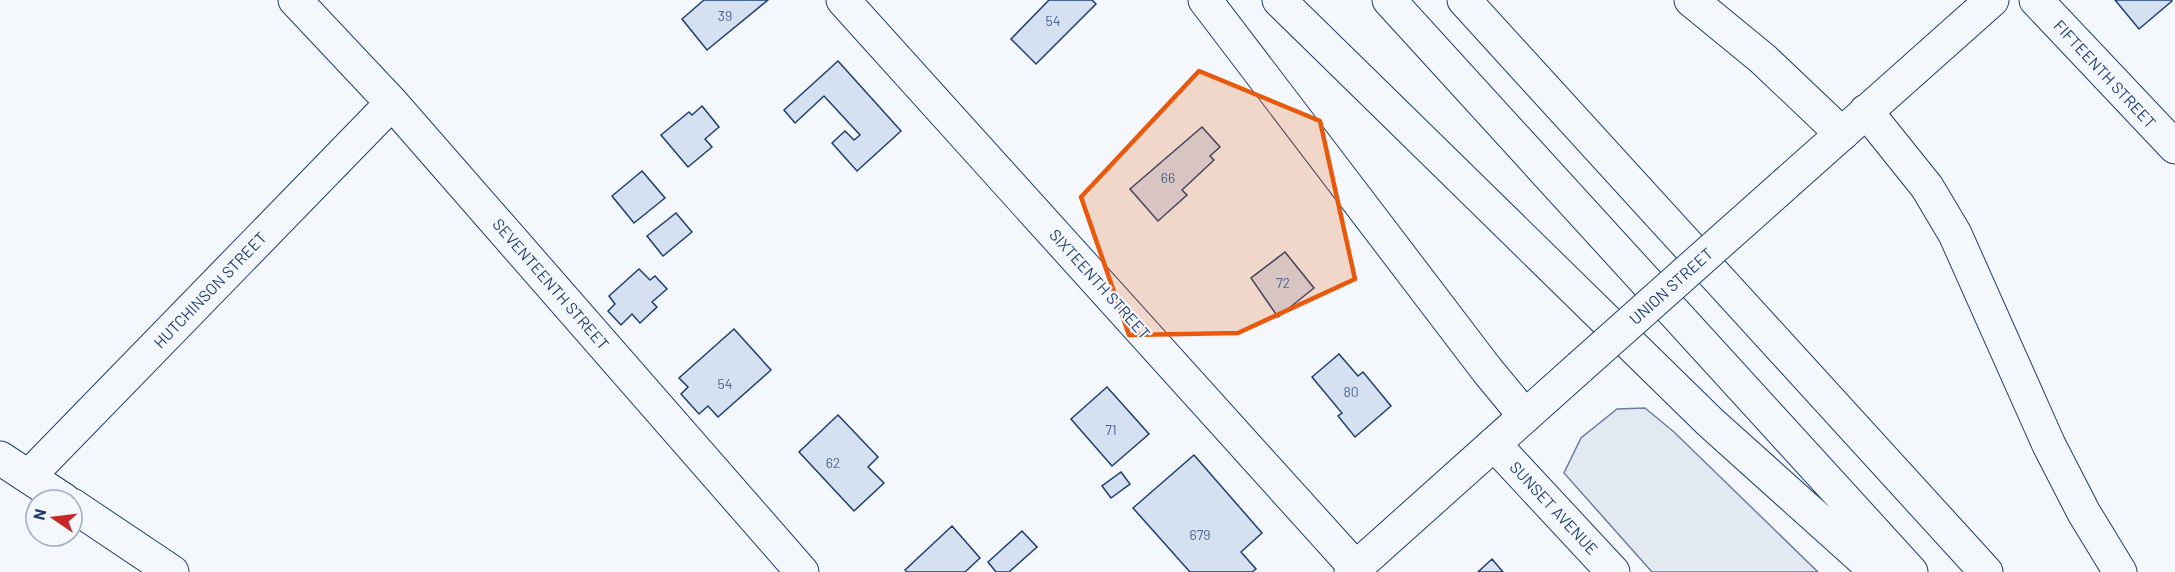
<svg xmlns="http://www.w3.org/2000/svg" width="2175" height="572" font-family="Barlow,sans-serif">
<rect width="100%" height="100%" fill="#f4f7fb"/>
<!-- green -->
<path fill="#e3e9f0" stroke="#687fa3" stroke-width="1.5" d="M1645,408L1674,432L1818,572H1652L1564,473L1581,438L1617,409Z"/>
<!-- building -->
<path fill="#d5e0f0" stroke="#1d3f73" stroke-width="1.5" d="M704,0H768L707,50L682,19Z
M1049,0H1092L1096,4L1036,64L1011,39Z
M2115,0H2171L2172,1L2139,29Z
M838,61L901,131L857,171L832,143L845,131L854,140L860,135L824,96L795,123L784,110Z
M702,106L719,127L705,139L712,147L688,167L661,135L689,112L692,115Z
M1202,127L1220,147L1210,156L1214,160L1182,190L1187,195L1158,221L1130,189Z
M642,171L665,198L634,223L612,196Z
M676,213L692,232L663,256L647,236Z
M1285,252L1314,288L1278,317L1251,278Z
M639,269L650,280L655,276L667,289L652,302L657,307L640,323L632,314L621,325L608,311L615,304L609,296Z
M734,329L771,370L718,417L708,406L699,414L681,394L688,387L679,378Z
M1339,354L1358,376L1363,372L1391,406L1355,437L1338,416L1342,413L1312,377Z
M1107,387L1149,434L1112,466L1071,419Z
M838,415L878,457L868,467L884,483L854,511L799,452Z
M1194,455L1262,533L1241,552L1256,569L1252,572H1190L1133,508Z
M1121,472L1130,484L1111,498L1102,486Z
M952,526L980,558L965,572H907L905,570Z
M1022,531L1037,547L1009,572H996L988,562Z
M1492,559L1503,572H1478Z"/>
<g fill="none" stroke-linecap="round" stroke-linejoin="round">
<!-- minor casing -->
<g stroke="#1d3f73" stroke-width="35">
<path id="minor" d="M295,0L392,103L802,572
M843,0L1356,568
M2036,0L2175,147
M1494,444L1613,572
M0,458L64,500
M29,476L392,103
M72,505L172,572"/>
</g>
<!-- major casing -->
<g stroke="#1d3f73" stroke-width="35">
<path id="major" d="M1782,187L1992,0
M1351,572L1580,367"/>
</g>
<!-- highway casing -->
<g stroke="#1d3f73" stroke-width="35">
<path id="highway" d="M1205,0L1487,370L1525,416
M1279,0L1710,422L1877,572
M1389,0L1911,572
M1464,0L1986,572
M1691,0L1763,59L1842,134
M1866,111L1927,187L1955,234L2049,445L2084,513L2120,572"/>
</g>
<!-- minor -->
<use href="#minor" stroke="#f4f7fb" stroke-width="33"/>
<!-- major -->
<use href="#major" stroke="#f4f7fb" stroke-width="33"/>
<!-- highway -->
<use href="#highway" stroke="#f4f7fb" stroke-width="33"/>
<!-- major-bridge casing -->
<g stroke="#1d3f73" stroke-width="35" stroke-linecap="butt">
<path id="major-bridge" d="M1580,367L1782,187"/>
</g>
<!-- major-bridge -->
<use href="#major-bridge" stroke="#f4f7fb" stroke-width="33"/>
</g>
<!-- marked area -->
<path fill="#e8590c" fill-opacity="0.2" stroke="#e8590c" stroke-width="4.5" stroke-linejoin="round" d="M1199,71L1320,121L1355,279L1238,333L1129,335L1081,197Z"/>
<g text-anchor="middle" stroke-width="4.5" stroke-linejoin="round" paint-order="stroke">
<!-- number labels -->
<g font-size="14" fill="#4b6792">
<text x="725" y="21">39</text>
<text x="1053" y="26">54</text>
<text x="1168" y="183">66</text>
<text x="1283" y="288">72</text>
<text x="725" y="389">54</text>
<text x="1351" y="397">80</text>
<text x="1111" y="435">71</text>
<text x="833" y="468">62</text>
<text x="1200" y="540">679</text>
</g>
<!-- street labels -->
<g font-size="16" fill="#1d3f73" stroke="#f4f7fb">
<text transform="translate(2105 74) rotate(47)" y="6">FIFTEENTH STREET</text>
<text transform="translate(551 284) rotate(49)" y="6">SEVENTEENTH STREET</text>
<text transform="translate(1100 284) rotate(48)" y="6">SIXTEENTH STREET</text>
<text transform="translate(1671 286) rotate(-42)" y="6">UNION STREET</text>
<text transform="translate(210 290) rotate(-46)" y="6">HUTCHINSON STREET</text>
<text transform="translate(1554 508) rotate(47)" y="6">SUNSET AVENUE</text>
</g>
</g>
<!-- north arrow -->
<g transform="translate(54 518) rotate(284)"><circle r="28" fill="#f4f7fb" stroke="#9eadc5" stroke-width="1.5"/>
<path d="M0-4.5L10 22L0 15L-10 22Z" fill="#c62828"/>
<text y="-9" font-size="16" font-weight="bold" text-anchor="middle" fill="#1d3f73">N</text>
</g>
</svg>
